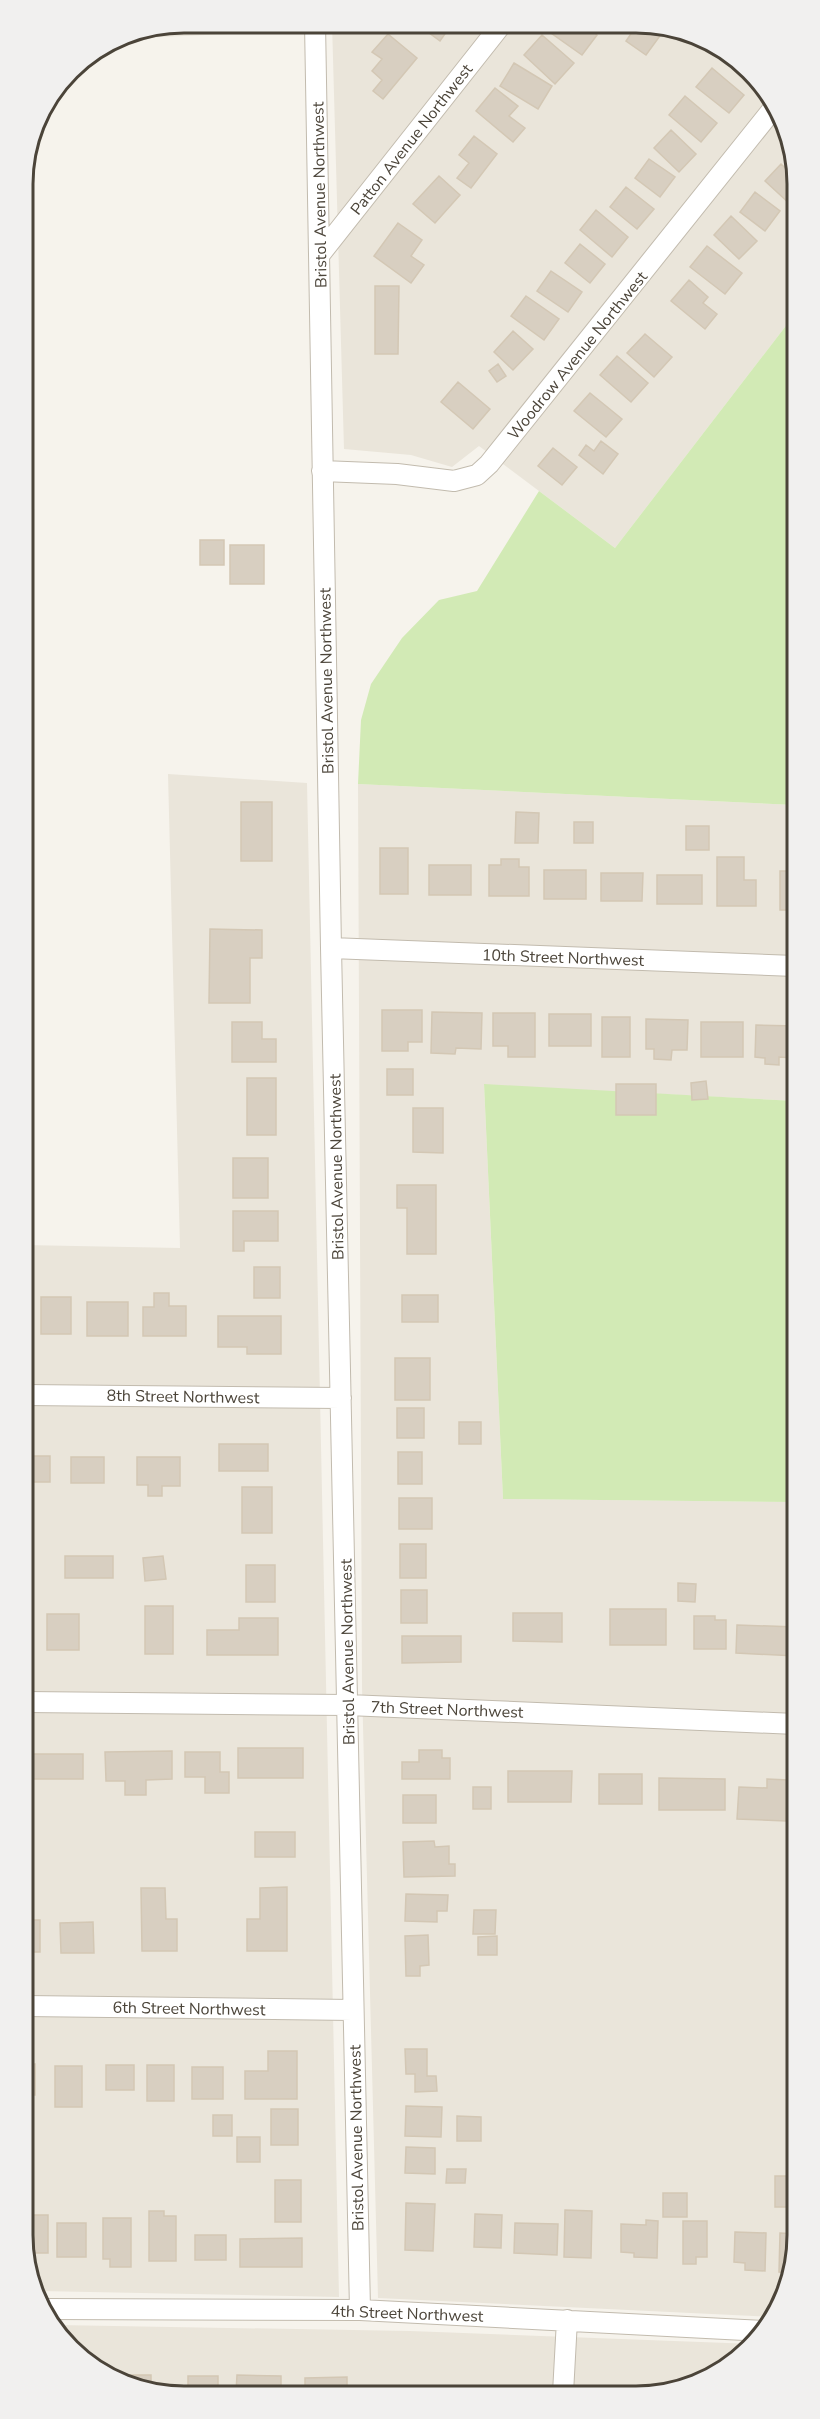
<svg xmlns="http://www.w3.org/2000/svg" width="820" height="2419" font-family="'Nunito Sans',sans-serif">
<rect width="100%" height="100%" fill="#f6f3ec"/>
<!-- residential -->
<path fill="#eae5da" d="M184,23H293V31L115,39L122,35Z
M332,23L668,26L751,70L794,152L795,314L615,548L479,446L452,467L411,455L344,449Z
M168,774L307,783L339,2297L39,2291L26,2267L24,1245L180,1248Z
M358,784L795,805L796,1101L484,1085L503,1499L796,1502L797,2245L785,2297L773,2317L378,2298L362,1687Z
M57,2325L410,2331L754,2344L717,2375L668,2393H153L70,2349Z"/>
<!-- green -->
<path fill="#d2eab5" d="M795,314V805L358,784L361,720L371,684L402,638L439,600L477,591L539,491L615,548Z
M484,1084L796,1101V1502L503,1499Z"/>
<!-- building -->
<path fill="#d8cfc1" stroke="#d3c7b4" stroke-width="1.5" d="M417,24H452L440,41Z
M557,25H585L597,35L582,55L551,33Z
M637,25L660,26L665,29L646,55L626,41Z
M388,34L417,58L383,99L373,91L382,80L372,71L382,59L372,52Z
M542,35L574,63L555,84L524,55Z
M726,57L750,70L756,80L750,86L724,59Z
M514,63L552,86L538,109L500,86Z
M712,68L744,95L729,113L696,87Z
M495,88L518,106L509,116L525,128L513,142L476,111Z
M685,96L717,123L701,142L669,115Z
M671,130L696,154L679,172L654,148Z
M474,136L497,154L471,188L457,178L469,163L459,155Z
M649,159L675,177L660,197L635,178Z
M781,164L794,176V202L791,205L765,181Z
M439,176L460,195L435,223L413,204Z
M626,187L654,209L637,229L610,207Z
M755,192L780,211L765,231L740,212Z
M596,210L628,237L612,257L580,230Z
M731,216L757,241L739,259L714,235Z
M398,223L422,240L411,256L424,265L411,283L374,256Z
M580,244L605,264L590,283L565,263Z
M707,246L742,273L725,294L690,267Z
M551,271L582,292L568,312L537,291Z
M689,280L708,297L703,303L717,314L705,329L671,301Z
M375,286H399L398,354H375Z
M526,296L559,319L544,340L511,316Z
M513,331L533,349L513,370L494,352Z
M645,334L672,357L654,377L627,353Z
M617,356L648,383L631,402L600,375Z
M498,364L506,376L497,382L489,371Z
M458,382L490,409L473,429L441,402Z
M590,393L622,419L606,437L574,411Z
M601,441L618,454L603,474L579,455L586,445L594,451Z
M553,448L577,467L562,485L538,466Z
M200,540H224V565H200Z
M230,545H264V584H230Z
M241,802H272V861H241Z
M516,812L539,813L538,843H515Z
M574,822H593V843H574Z
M686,826H709V850H686Z
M380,848H408V894H380Z
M717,857H744V880H756V906H717Z
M501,859H519V867H529V896H489V865H501Z
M429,865H471V895H429Z
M544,870H586V899H544Z
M780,871H795V910H780Z
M601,873H643L642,901H601Z
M657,875H702V904H657Z
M210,929L262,930V958H250V1003H209Z
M382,1010H422V1042H408V1051H382Z
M432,1012L482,1013L481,1049L456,1048L455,1054L431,1053Z
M493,1013H535V1057H508V1046H493Z
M549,1014H591V1046H549Z
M602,1017H630V1057H602Z
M646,1019L688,1020L687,1050H672L671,1060L654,1059V1049H646Z
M232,1022H262V1039H276V1062H232Z
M701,1022H743V1057H701Z
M756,1025L796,1026V1058L779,1057V1065L765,1064V1058L755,1057Z
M387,1069H413V1095H387Z
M247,1078H276V1135H247Z
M706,1081L708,1099L692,1100L691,1083Z
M616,1084H656V1115H616Z
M413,1108H443V1153L413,1152Z
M233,1158H268V1198H233Z
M397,1185H436V1254H407V1208H397Z
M233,1211H278V1241H244V1251H233Z
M254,1267H280V1298H254Z
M154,1293H169V1306H186V1336H143V1307H154Z
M402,1295H438V1322H402Z
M41,1297H71V1334H41Z
M87,1302H128V1336H87Z
M218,1316H281V1354H247V1347H218Z
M395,1358H430V1400H395Z
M397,1408H424V1438H397Z
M459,1422H481V1444H459Z
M219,1444H268V1471H219Z
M398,1452H422V1484H398Z
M25,1456H50V1482H25Z
M71,1457H104V1483H71Z
M137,1457H180V1486H162V1496H148V1485H137Z
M242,1487H272V1533H242Z
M399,1498H432V1529H399Z
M400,1544H426V1578H400Z
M65,1556H113V1578H65Z
M163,1556L166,1579L145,1581L143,1558Z
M246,1565H275V1602H246Z
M678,1583L696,1584L695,1602L678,1601Z
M401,1590H427V1623H401Z
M145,1606H173V1654H145Z
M610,1609H666V1645H610Z
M513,1613H562V1642L513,1641Z
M47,1614H79V1650H47Z
M694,1616H715V1620H726V1649H694Z
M239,1618H278V1655H207V1630H239Z
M737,1625L796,1627V1656L736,1653Z
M402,1636H461V1662L402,1663Z
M238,1748H303V1778H238Z
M419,1750H442V1758H450V1779H402V1762H419Z
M172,1751V1779L146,1780V1795H125V1781H106L105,1752Z
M185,1752H220V1772H229V1793H205V1777H185Z
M25,1754H83V1779H25Z
M508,1771H572L571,1802H508Z
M599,1774H642V1804H599Z
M659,1778L725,1779V1810H659Z
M767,1779L788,1780L786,1821L737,1819L739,1787L767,1788Z
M473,1787H491V1809H473Z
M403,1795H436V1823H403Z
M255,1832H295V1857H255Z
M434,1841L435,1847L449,1846V1864H455V1876L404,1877L403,1842Z
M287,1887V1951H247V1919H260V1888Z
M141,1888H165L166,1919H177V1951H142Z
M406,1894L448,1895L447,1911H437V1922L405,1921Z
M474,1910H496L495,1934H473Z
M25,1920H40V1952H25Z
M93,1922L94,1953H61L60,1923Z
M428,1935L429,1965L420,1966V1976H406L405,1936Z
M497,1936V1955H478V1937Z
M405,2049H427V2076H436L437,2091L415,2092V2074H406Z
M268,2051H297V2099H245V2071H268Z
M25,2064H35V2095H25Z
M106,2065H134V2090H106Z
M147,2065H174V2101H147Z
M55,2066H82V2107H55Z
M192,2067H223V2099H192Z
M406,2106L442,2107L441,2137L405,2136Z
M271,2109H298V2145H271Z
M213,2115H232V2136H213Z
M457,2116L481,2117V2141H457Z
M237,2137H260V2162H237Z
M406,2147L435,2148V2174L405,2173Z
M447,2169H466L465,2183H446Z
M775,2176H797V2207H775Z
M275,2180H301V2222H275Z
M663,2193H687V2217H663Z
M406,2203L435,2204L433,2251L405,2250Z
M565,2210L592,2211L591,2258L564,2257Z
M149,2211H164V2216H176V2261H149Z
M475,2214L502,2215L501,2248L474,2247Z
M26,2215H48V2253H26Z
M103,2218H131V2267H110V2259H103Z
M646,2220L658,2221L657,2258L634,2257V2253L621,2252V2224L646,2225Z
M683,2221H707V2257H696V2264H683Z
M57,2223H86V2257H57Z
M515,2223L558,2224L557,2255L514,2253Z
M735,2232L766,2233L765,2271L745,2270V2263L734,2262Z
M780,2233L797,2234L791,2273L779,2272Z
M195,2235H226V2260H195Z
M302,2238V2267H240V2239Z
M119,2375H151V2391H163V2393H153Z
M237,2375L281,2376V2393H236Z
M188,2376H218V2393H188Z
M347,2377V2393H305V2378Z"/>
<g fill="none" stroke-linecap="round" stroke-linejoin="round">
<!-- minor casing -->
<g stroke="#c2bbae" stroke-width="22">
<path id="minor" d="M315,23L331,948L360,2310
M321,253L501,25
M322,471L397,474L454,481L477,475L489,464L772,110
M331,948L795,966
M25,1395L341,1398
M25,1702L348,1705L796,1724
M25,2006L353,2010
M48,2309L360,2310L764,2331
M563,2393L567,2320"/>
</g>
<!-- minor -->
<use href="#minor" stroke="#fff" stroke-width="20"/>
</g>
<g text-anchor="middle" stroke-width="5" stroke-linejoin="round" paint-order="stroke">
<!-- street labels -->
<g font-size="16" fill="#4b4439" stroke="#fff">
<text transform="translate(411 139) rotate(-52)" y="6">Patton Avenue Northwest</text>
<text transform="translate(319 195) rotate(-91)" y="6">Bristol Avenue Northwest</text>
<text transform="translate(577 355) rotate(-51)" y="6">Woodrow Avenue Northwest</text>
<text transform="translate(326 681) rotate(-91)" y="6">Bristol Avenue Northwest</text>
<text transform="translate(563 957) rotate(2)" y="6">10th Street Northwest</text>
<text transform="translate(336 1167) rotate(-91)" y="6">Bristol Avenue Northwest</text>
<text transform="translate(183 1396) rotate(1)" y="6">8th Street Northwest</text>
<text transform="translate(347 1652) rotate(-91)" y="6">Bristol Avenue Northwest</text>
<text transform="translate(447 1709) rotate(2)" y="6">7th Street Northwest</text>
<text transform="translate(189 2008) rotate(1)" y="6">6th Street Northwest</text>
<text transform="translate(356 2138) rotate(-91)" y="6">Bristol Avenue Northwest</text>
<text transform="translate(407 2313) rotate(2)" y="6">4th Street Northwest</text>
</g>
</g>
<!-- crop -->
<path d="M0 0H820V2419H0ZM184 33H636A151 151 0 0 1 787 184V2235A151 151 0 0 1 636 2386H184A151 151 0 0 1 33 2235V184A151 151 0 0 1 184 33Z" fill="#f1f0ef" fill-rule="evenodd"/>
<path fill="none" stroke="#4b4439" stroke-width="3" d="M184 33H636A151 151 0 0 1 787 184V2235A151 151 0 0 1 636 2386H184A151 151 0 0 1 33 2235V184A151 151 0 0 1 184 33Z"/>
</svg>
